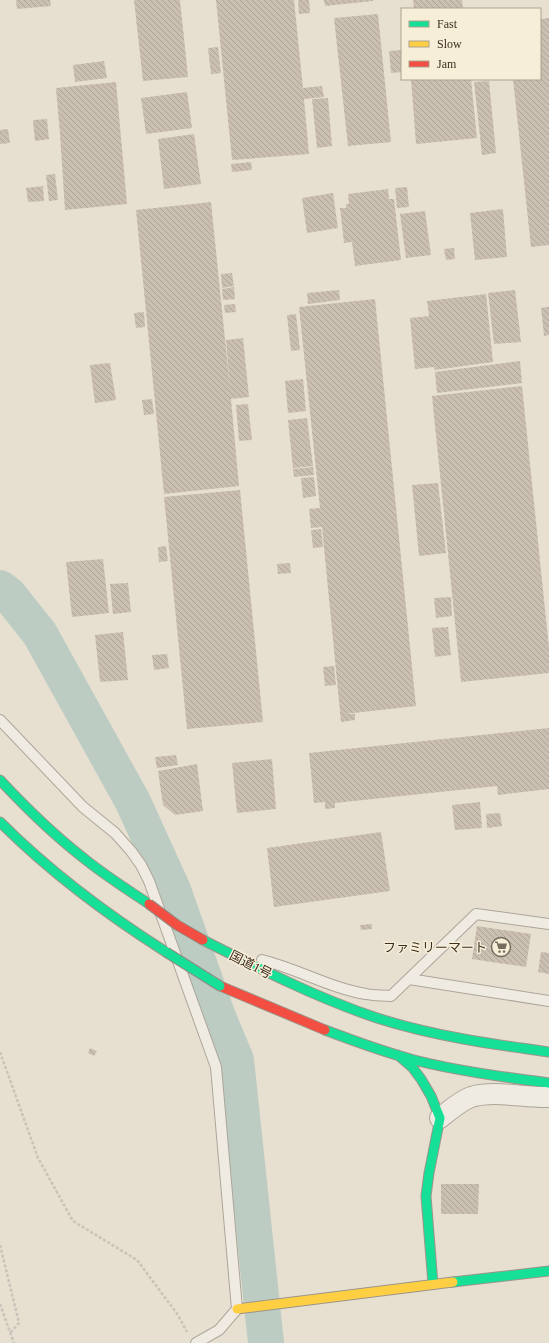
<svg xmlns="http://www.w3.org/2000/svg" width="549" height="1343" font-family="'Times New Roman','Noto Sans JP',serif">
<defs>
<pattern id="building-back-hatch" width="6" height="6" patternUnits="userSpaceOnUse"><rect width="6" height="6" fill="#cbbfb2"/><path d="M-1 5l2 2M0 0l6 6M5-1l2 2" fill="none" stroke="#afa499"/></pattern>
</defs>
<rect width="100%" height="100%" fill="#e7e0d1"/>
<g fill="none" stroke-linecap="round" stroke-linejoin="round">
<!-- river -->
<path stroke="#bcccc2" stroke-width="36" d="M0,588L9,595L40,634L133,802L173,890L218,1017L236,1060L266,1343"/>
</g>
<!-- building -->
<path fill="url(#building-back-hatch)" d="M16,0H50L51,6L17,9Z
M134,0H180L188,77L143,81Z
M216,0H294L303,88L322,86L324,97L304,99L309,154L232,160Z
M298,0H309L310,13L299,14Z
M324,0H373V1L325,6Z
M413,0H462L463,9H414Z
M378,14L391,142L348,146L334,18Z
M549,18V245L531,247L513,79H540V19Z
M218,47L221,73L211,74L208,48Z
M402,50V72L391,73L389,51Z
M104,61L107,78L75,82L73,65Z
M411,79H471L477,138L416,144Z
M489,81L496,153L482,155L474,82Z
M116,82L127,204L65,210L60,134L56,88Z
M187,92L192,128L146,134L141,98Z
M328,98L332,146L317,148L312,99Z
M47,119L49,139L35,141L33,120Z
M8,129L10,143L0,144V130Z
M194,134L201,184L164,189L158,139Z
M251,162L252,170L232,172L231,164Z
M55,174L58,200L49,201L46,175Z
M43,186L44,201L28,202L26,188Z
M407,187L409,207L397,208L395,188Z
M388,189L389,199H394L401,260L355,266L352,242L344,243L340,208H346V204H349L348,194Z
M333,193L338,228L307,233L302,198Z
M211,202L230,388L226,340L243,338L249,397L231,399L239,486L164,494L136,210Z
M503,209L507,257L475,260L470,213Z
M425,211L431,255L406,258L400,214Z
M454,248L455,259L446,260L444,249Z
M232,273L234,286L222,288L221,274Z
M234,287L235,299L223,300L222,289Z
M339,290L340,300L308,304L307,293Z
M515,290L521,342L494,344L488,293Z
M486,294L493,362L435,370L434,367L415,369L410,318L429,316L427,301Z
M375,299L416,706L345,714H355V720L341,722L322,527L311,528L309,509L320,508L299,307Z
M235,304L236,312L225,313L224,305Z
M546,307L547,319L546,307H549V335L544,336L541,308Z
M144,312L145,327L136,328L134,313Z
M296,314L300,350L291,351L287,315Z
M520,361L522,383L437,393L435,372Z
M110,363L116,400L95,403L90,365Z
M303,379L306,411L288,413L285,381Z
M522,386L549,648V673L461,682L432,396Z
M152,399L154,414L144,415L142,400Z
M248,404L252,440L239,441L236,405Z
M307,418L313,466L293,468L288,420Z
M313,467L314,475L294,477L293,469Z
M314,477L316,496L303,498L301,478Z
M438,483L446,553L419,556L412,485Z
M240,490L263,722L187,729L164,497Z
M321,529L323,547L313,548L311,530Z
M166,546L168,561L159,562L158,547Z
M103,559L109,613L72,617L66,562Z
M290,563L291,573L278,574L277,564Z
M128,583L131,612L113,614L110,584Z
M451,597L452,616L436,618L434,598Z
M448,627L451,655L435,657L432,628Z
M123,632L128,680L100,682L95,635Z
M167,654L169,668L154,670L152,655Z
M334,666L336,685L325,686L323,667Z
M549,728V789L498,795L497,786L335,803V808L325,809V802L314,803L309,753Z
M176,755L178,765L157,768L155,757Z
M272,759L276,809L237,813L232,763Z
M197,764L203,811L175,815L163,805L158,771Z
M480,802L482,828L455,830L452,805Z
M500,813L502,826L487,828L486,814Z
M381,832L390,891L274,907L267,848Z
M372,924V929L361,930L360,925Z
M477,926L531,934L526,967L472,959Z
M541,952L549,953V974L538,972Z
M90,1048L97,1051L94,1056L88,1053Z
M441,1184H479L478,1214H441Z"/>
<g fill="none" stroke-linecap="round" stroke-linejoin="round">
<!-- lane casing -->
<g stroke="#ada599" stroke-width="12">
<path id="lane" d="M0,720L83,807L115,833L131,851L141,865L149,881L216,1067L237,1309L219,1330L196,1343
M262,960C298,969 330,988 366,994C374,996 383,995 391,996L476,914L549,924
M409,979L549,1001"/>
</g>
<!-- street casing -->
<g stroke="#ada599" stroke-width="22">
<path id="street" d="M440,1118C449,1111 460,1101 471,1097C495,1090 525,1098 549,1097"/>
</g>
<!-- fast casing -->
<g stroke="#9c958a" stroke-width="11">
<path id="fast" d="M0,780C27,809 55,836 86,860C106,876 128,890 149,904
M0,822C50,872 106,914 166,952
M203,940C260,969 317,998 377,1018C433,1036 491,1044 549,1052
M325,1030C354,1041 384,1052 414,1060C458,1071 504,1077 549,1083
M398,1055L412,1067L421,1079L431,1096L440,1118L429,1173L426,1196L433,1284
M453,1282L549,1271"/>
</g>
<!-- slow casing -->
<g stroke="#9c958a" stroke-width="11">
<path id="slow" d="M237,1309L453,1282"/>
</g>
<!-- jam casing -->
<g stroke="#9c958a" stroke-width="11">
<path id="jam" d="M220,986L325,1030"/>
</g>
<!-- path -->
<path stroke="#c8c2b9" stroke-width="2.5" stroke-dasharray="3 2" stroke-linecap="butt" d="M0,1052L38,1158L73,1221L137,1260L178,1315L187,1332
M0,1245L19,1323L10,1333
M0,1304L14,1343"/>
<!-- lane -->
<use href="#lane" stroke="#efebe3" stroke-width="10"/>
<!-- street -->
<use href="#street" stroke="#efebe3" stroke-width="20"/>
<!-- fast -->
<use href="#fast" stroke="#16e098" stroke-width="9"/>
<!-- slow -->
<use href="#slow" stroke="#ffcf43" stroke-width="9"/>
<!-- jam -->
<use href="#jam" stroke="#f24e42" stroke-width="9"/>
<!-- fast-bridge casing -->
<g stroke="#928b80" stroke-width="11" stroke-linecap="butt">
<path id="fast-bridge" d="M166,952L220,986"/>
</g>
<!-- jam-bridge casing -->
<g stroke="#928b80" stroke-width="11" stroke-linecap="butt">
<path id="jam-bridge" d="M149,904L177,925L203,940"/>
</g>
<!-- fast-bridge -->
<use href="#fast-bridge" stroke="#16e098" stroke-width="9"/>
<!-- jam-bridge -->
<use href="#jam-bridge" stroke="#f24e42" stroke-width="9"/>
</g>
<!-- icons -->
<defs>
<g id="supermarket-ring" transform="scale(1)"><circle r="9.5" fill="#f7eed8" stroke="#786c5e" stroke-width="1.5"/><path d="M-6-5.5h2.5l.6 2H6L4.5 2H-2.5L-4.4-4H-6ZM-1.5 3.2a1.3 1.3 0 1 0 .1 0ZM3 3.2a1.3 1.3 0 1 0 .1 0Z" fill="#786c5e"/></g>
</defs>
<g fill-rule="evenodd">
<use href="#supermarket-ring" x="501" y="947"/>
</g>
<g text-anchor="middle" stroke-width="3" stroke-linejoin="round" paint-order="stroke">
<!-- poi labels -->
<g font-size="13" fill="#3d2e20" stroke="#f7eed8" text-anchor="end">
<text x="487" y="952">ファミリーマート</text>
</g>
<!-- street labels -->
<g font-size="13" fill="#3d2e20" stroke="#f7eed8">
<text transform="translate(251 964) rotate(27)" y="5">国道1号</text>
</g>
</g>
<!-- legend -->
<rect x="401" y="8" width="140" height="72" fill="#f7eed8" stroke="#ada18e"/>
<rect x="409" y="21" width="20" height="6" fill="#16e098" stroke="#ada18e"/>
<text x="437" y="28" font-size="12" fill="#3d2e20">Fast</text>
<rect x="409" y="41" width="20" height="6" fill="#ffcf43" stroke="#ada18e"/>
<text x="437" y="48" font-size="12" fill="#3d2e20">Slow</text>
<rect x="409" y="61" width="20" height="6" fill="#f24e42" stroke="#ada18e"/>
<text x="437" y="68" font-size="12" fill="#3d2e20">Jam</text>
</svg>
